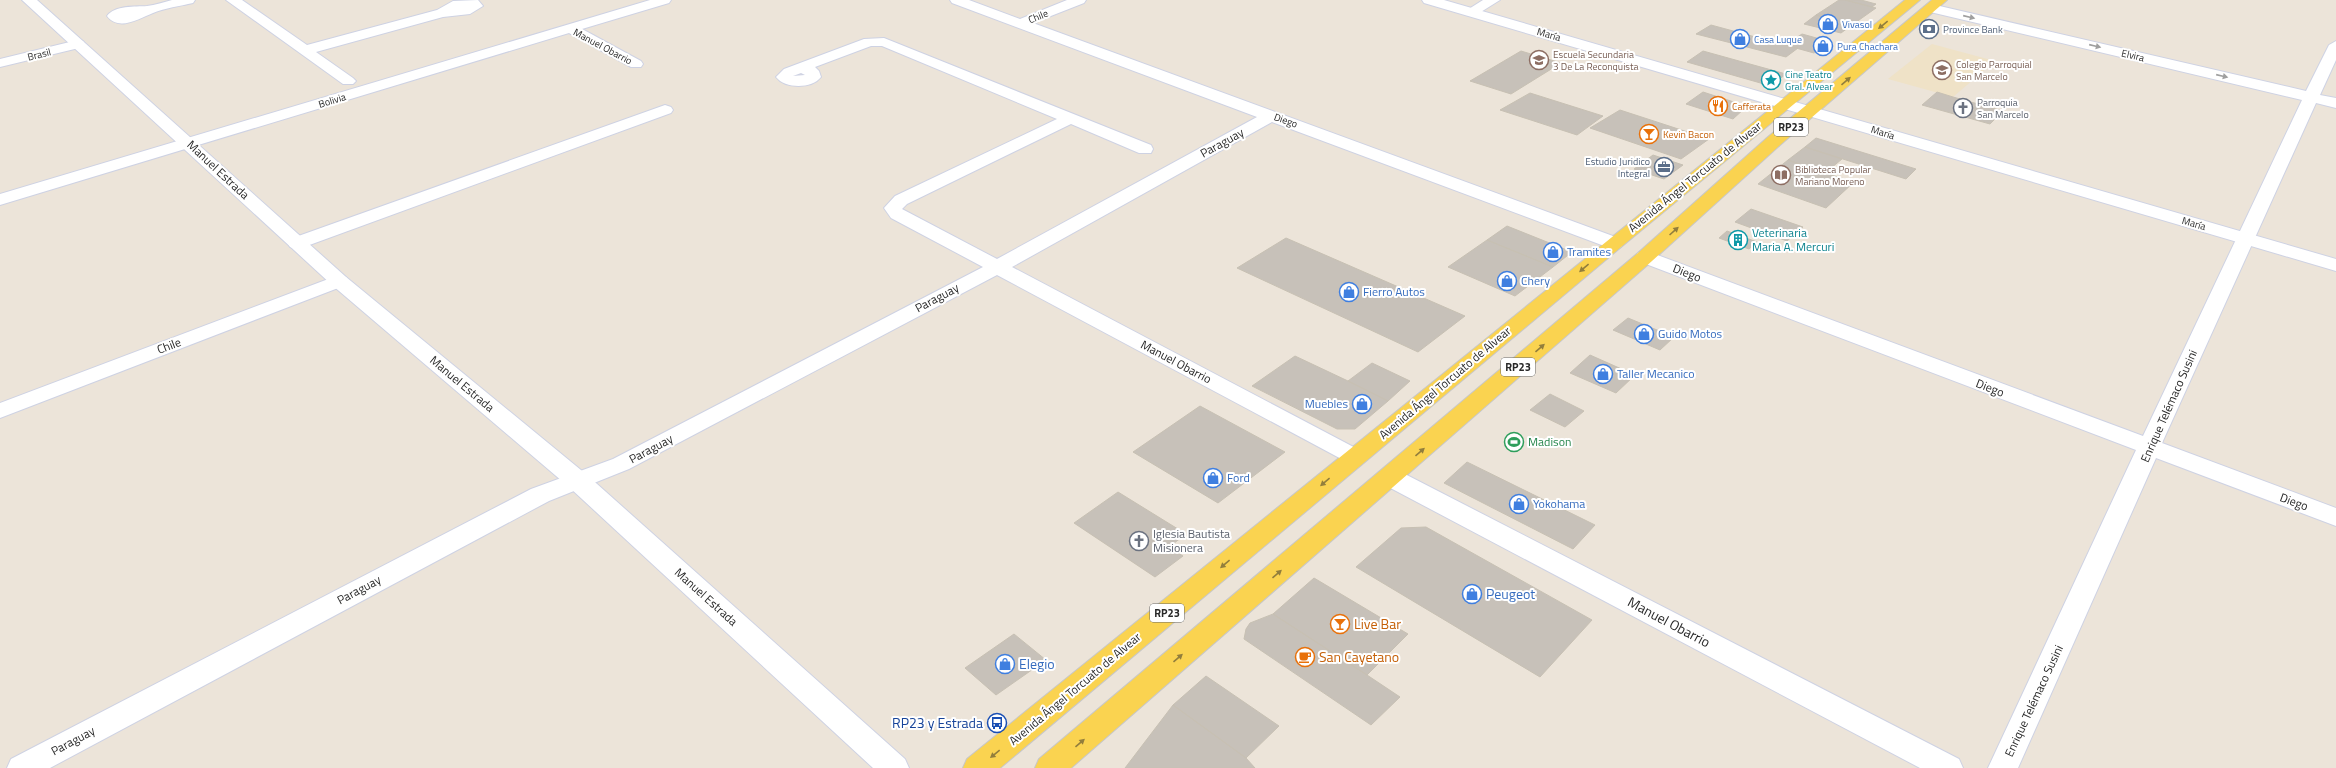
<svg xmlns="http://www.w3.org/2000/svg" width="2336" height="768" font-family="'Titillium Web',sans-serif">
<rect width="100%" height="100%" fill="#ece4d9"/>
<!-- education -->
<path fill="#efe2c7" d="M1932,44L1995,61L1953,97L1888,79Z"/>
<!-- building -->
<path fill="#c7c1b9" stroke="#c7c0b3" d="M1839,0H1845L1876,8L1852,25L1816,15Z
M1845,0H1861L1876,4L1872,7Z
M1816,15L1852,25L1841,33L1804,24Z
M1711,25L1785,45L1798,48L1786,57L1696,34Z
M1802,34L1831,42L1814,53L1785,45Z
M1521,51L1561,63L1511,94L1470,81Z
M1703,51L1739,61L1786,74L1771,86L1687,62Z
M1703,92L1740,104L1745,108L1733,119L1686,104Z
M1937,92L1953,97L2003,111L1990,124L1922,105Z
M1530,93L1603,116L1577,135L1500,110Z
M1620,110L1709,139L1681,159L1590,128Z
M1816,138L1916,169L1906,179L1805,147Z
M1805,147L1842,159L1825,173L1788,160Z
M1653,155L1683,165L1664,179L1634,169Z
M1788,160L1825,173L1854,182L1826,208L1758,184Z
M1751,209L1803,227L1787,241L1735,222Z
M1507,226L1572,252L1553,267L1487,240Z
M1727,231L1757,242L1749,249L1719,238Z
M1286,238L1465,316L1418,352L1237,268Z
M1487,240L1553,267L1515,296L1448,267Z
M1628,318L1674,337L1660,350L1613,330Z
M1590,355L1635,375L1616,393L1570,373Z
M1295,356L1348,381L1388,401L1355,429H1337L1252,386Z
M1372,363L1410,381L1388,401L1348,381Z
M1550,394L1584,411L1565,427L1530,410Z
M1200,406L1285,452L1218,503L1133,452Z
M1467,462L1595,525L1573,549L1444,483Z
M1118,492L1186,534L1169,547L1183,556L1155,577L1074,523Z
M1426,527L1592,620L1540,677L1356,567L1401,528Z
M1314,578L1408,634L1367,675L1273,614Z
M1273,614L1367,675L1400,697L1371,725L1244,639L1246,629L1250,623Z
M1014,634L1046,660L996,695L965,668Z
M1206,676L1279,726L1246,758L1173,705Z
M1173,705L1246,758L1255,768H1125Z"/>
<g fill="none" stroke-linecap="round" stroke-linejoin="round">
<!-- street casing -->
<g stroke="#ced2e3" stroke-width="2">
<path id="street" d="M172,0H195L193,3C180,6 165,8 153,13C140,18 119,32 107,16C115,5 135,7 147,6C155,5 164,2 172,0Z
M226,0H242L307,45L437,10L453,1L478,0L483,6L470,14L443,17L316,52L353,78L356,81L353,84H343Z
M650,0H671L669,3L582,29L641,61L643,64L641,67H631L569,33L0,205V194Z
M950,0H969L1020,19L1067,0H1086L1084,3L1033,23L1621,239L1623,243L1621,247L1614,249L1607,247L1272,122L1012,267L1363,452L1367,457L1363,462L1355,465L1347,462L997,275L629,469L549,501L50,768H7L11,759L531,489L613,459L983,267L891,218L884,208L895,196L1057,119L882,46H871L815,67L819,71L821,77C812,89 785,89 776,77L784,69L864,39L884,38L1151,145L1153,149L1151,153H1139L1071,124L907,204L902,209L997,259L1257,117L952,3ZM801,73L805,75L793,76Z
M1483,0H1500L1476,15H1466L1464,12Z
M1931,4L2306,91L2329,45L2336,41V60L2320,95L2336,98V108L2316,103L2162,443L2336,508V526L2156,458L2018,768H1988L2136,450L1638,261L1635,257L1638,253L1645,251L1652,253L2143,436L2302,100L1926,11L1924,8Z
M78,40L83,41L85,44L83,47L0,67V59Z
M665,105L671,107L673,110L671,113L304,247L297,249L290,247L288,243L290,239Z
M339,275L346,277L349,281L346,285L0,418V403Z
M1390,469L1399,471L1959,759L1963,768H1920L1381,483L1378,477L1381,471Z"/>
</g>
<!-- secondary casing -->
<g stroke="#ced2e3" stroke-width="2">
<path id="secondary" d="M22,0H37L346,277L587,475L905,759L909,768H873L569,487L332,285Z
M1422,0H1444L2336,259V271L1424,3Z"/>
</g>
<!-- primary casing -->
<g stroke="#c7c7c7" stroke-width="2">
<path id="primary" d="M1905,0H1920L1621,247L1000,768H963L967,759Z
M1932,0H1947L1780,145L1652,261L1071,768H1035L1039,759L1638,253L1768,137Z"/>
</g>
<!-- street -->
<use href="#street" fill="#fff" fill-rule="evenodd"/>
<!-- secondary -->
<use href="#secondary" fill="#fff" fill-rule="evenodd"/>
<!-- primary -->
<use href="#primary" fill="#fad350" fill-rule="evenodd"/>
</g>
<!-- one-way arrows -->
<defs><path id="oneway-solid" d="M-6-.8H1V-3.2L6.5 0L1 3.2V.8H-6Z"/></defs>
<g fill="#9f9f9f">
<use href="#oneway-solid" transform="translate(1969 17) rotate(13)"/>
<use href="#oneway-solid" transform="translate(2095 46) rotate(13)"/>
<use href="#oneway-solid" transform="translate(2222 76) rotate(13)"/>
</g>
<g fill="#927e3c">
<use href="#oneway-solid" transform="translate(1883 25) rotate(141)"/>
<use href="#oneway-solid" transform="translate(1846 81) rotate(-41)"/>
<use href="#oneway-solid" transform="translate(1674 231) rotate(-42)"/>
<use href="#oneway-solid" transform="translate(1584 268) rotate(140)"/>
<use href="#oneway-solid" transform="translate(1540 348) rotate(-41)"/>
<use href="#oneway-solid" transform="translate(1420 452) rotate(-41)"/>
<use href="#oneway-solid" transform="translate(1325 482) rotate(140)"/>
<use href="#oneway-solid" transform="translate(1225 564) rotate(140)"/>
<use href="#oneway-solid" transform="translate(1277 574) rotate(-41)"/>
<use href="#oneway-solid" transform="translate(1178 658) rotate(-41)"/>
<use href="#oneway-solid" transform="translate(1080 743) rotate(-41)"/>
<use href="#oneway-solid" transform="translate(995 754) rotate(141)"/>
</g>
<!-- icons -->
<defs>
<g id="shop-ring" transform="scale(1)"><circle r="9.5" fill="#fff" stroke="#3f7fe0" stroke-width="1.5"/><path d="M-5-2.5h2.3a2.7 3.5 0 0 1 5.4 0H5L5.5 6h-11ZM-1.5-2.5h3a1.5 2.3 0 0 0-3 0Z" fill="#3f7fe0"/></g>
<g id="bank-ring" transform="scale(1)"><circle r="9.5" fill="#fff" stroke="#5c6f8a" stroke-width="1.5"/><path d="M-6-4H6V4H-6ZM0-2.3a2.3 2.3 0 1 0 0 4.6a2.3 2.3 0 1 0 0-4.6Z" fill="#5c6f8a"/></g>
<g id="school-ring" transform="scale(1)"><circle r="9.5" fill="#fff" stroke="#8d6e63" stroke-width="1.5"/><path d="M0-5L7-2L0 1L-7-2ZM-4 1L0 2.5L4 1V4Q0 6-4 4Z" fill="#8d6e63"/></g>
<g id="sight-ring" transform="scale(1)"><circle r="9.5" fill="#fff" stroke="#0f9aa8" stroke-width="1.5"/><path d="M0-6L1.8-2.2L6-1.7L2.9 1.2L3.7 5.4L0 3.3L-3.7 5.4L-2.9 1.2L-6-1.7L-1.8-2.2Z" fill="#0f9aa8"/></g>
<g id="restaurant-ring" transform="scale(1)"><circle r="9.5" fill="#fff" stroke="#e8710a" stroke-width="1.5"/><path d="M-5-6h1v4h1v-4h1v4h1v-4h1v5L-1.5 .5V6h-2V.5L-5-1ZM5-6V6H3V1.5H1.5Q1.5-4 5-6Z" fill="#e8710a"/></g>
<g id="church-ring" transform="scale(1)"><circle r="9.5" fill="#fff" stroke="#6b7280" stroke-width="1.5"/><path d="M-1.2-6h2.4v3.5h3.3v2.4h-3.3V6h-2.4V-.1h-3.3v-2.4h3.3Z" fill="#6b7280"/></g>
<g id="bar-ring" transform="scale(1)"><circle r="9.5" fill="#fff" stroke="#e8710a" stroke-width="1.5"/><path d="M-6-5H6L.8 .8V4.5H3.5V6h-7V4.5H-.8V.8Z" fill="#e8710a"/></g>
<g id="office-ring" transform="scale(1)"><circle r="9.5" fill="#fff" stroke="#5c6f8a" stroke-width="1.5"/><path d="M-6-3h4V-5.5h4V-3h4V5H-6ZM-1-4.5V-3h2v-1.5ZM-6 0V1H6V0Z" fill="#5c6f8a"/></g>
<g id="library-ring" transform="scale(1)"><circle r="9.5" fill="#fff" stroke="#8d6e63" stroke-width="1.5"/><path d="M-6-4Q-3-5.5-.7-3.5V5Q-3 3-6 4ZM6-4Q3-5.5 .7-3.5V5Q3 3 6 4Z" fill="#8d6e63"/></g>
<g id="building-ring" transform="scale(1)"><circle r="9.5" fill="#fff" stroke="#0f9aa8" stroke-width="1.5"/><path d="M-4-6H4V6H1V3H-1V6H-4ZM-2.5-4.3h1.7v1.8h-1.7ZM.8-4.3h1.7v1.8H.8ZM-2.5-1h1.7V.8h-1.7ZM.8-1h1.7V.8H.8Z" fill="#0f9aa8"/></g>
<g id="stadium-ring" transform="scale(1)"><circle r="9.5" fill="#fff" stroke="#2e9e5b" stroke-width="1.5"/><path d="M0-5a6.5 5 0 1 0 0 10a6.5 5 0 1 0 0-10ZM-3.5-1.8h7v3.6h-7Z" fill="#2e9e5b"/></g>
<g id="cafe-ring" transform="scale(1)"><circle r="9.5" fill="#fff" stroke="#e8710a" stroke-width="1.5"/><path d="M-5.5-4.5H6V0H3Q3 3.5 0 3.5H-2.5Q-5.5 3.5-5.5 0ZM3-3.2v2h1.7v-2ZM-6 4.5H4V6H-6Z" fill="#e8710a"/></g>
<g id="bus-ring" transform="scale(1)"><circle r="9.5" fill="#fff" stroke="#1a4fb4" stroke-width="1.5"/><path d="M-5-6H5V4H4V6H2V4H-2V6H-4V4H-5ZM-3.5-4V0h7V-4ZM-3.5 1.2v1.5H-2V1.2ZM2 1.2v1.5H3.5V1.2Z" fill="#1a4fb4"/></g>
</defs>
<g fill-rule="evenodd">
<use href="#shop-ring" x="1828" y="24"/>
<use href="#bank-ring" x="1929" y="29"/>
<use href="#shop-ring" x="1740" y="39"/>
<use href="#shop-ring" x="1823" y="46"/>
<use href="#school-ring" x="1539" y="60"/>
<use href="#school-ring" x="1942" y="70"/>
<use href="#sight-ring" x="1771" y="80"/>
<use href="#restaurant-ring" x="1718" y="106"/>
<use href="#church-ring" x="1963" y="108"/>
<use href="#bar-ring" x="1649" y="134"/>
<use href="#office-ring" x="1664" y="167"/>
<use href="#library-ring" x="1781" y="175"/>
<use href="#building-ring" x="1738" y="240"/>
<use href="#shop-ring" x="1553" y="252"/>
<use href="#shop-ring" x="1507" y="281"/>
<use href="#shop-ring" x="1349" y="292"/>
<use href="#shop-ring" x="1644" y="334"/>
<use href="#shop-ring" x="1603" y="374"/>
<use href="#shop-ring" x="1362" y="404"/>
<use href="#stadium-ring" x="1514" y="442"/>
<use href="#shop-ring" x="1213" y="478"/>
<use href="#shop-ring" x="1519" y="504"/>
<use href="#church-ring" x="1139" y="541"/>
<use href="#shop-ring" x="1472" y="594"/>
<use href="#bar-ring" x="1340" y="624"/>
<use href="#cafe-ring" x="1305" y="657"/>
<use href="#shop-ring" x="1005" y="664"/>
<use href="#bus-ring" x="997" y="723"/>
</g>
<g text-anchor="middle" stroke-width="4" stroke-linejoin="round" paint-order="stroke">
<!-- far-street labels -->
<g font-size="10" fill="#292929" stroke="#fff">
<text transform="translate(1038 16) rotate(-22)" y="4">Chile</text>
<text transform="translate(1549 34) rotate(16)" y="4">María</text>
<text transform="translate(603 46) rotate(28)" y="4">Manuel Obarrio</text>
<text transform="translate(39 54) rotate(-14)" y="4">Brasil</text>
<text transform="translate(2133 55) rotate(13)" y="4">Elvira</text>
<text transform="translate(332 100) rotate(-17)" y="4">Bolivia</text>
<text transform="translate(1286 120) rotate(20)" y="4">Diego</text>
<text transform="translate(1883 132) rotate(17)" y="4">María</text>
<text transform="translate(2194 223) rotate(16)" y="4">María</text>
</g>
<!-- far-shop labels -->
<g font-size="10" fill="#366cbe" stroke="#fff" text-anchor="start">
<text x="1842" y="28">Vivasol</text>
<text x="1754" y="43">Casa Luque</text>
<text x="1837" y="50">Pura Chachara</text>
</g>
<!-- far-service labels -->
<g font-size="10" fill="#4e5e75" stroke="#fff" text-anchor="start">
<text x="1943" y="33">Province Bank</text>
<text x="1650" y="165" text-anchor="end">Estudio Juridico<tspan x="1650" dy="12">Integral</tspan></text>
</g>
<!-- far-education labels -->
<g font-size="10" fill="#785e54" stroke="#fff" text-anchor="start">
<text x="1553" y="58">Escuela Secundaria<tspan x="1553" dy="12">3 De La Reconquista</tspan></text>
<text x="1956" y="68">Colegio Parroquial<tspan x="1956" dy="12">San Marcelo</tspan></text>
<text x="1795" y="173">Biblioteca Popular<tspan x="1795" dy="12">Mariano Moreno</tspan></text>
</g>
<!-- far-culture labels -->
<g font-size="10" fill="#0d838f" stroke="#fff" text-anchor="start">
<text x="1785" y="78">Cine Teatro<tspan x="1785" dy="12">Gral. Alvear</tspan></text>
</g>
<!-- far-worship labels -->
<g font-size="10" fill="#5b616d" stroke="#fff" text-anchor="start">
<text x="1977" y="106">Parroquia<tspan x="1977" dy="12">San Marcelo</tspan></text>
</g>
<!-- far-food labels -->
<g font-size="10" fill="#c56008" stroke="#fff" text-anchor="start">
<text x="1732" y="110">Cafferata</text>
<text x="1663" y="138">Kevin Bacon</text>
</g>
<!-- shield labels -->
<g fill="#fff" stroke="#696969" stroke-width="1">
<rect x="1774" y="118" width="34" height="18" rx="3"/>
<rect x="1501" y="358" width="34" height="18" rx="3"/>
<rect x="1150" y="604" width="34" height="18" rx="3"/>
</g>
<g font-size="11" font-weight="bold" fill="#292929">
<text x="1791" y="131">RP23</text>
<text x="1518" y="371">RP23</text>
<text x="1167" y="617">RP23</text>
</g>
<!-- street labels -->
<g font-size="12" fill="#292929" stroke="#fff">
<text transform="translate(1222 143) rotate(-29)" y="4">Paraguay</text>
<text transform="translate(218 170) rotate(43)" y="4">Manuel Estrada</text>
<text transform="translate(1695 177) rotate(-39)" y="4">Avenida Ángel Torcuato de Alvear</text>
<text transform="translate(1687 273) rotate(21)" y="4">Diego</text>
<text transform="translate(937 298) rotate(-28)" y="4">Paraguay</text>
<text transform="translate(169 346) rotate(-21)" y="4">Chile</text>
<text transform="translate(1176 362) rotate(28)" y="4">Manuel Obarrio</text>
<text transform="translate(1445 383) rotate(-40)" y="4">Avenida Ángel Torcuato de Alvear</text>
<text transform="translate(462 384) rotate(40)" y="4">Manuel Estrada</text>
<text transform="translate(1990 388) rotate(21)" y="4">Diego</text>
<text transform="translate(2169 406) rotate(-66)" y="4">Enrique Telémaco Susini</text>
<text transform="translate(651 449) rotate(-28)" y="4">Paraguay</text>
<text transform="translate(2294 502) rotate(20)" y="4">Diego</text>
<text transform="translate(359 590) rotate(-28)" y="4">Paraguay</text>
<text transform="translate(706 597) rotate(42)" y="4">Manuel Estrada</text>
<text transform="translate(1075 689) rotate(-40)" y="4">Avenida Ángel Torcuato de Alvear</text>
<text transform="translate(2034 701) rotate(-65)" y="4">Enrique Telémaco Susini</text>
<text transform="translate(73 741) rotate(-28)" y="4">Paraguay</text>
</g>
<!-- culture labels -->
<g font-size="12" fill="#0d838f" stroke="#fff" text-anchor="start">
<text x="1752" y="237">Veterinaria<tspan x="1752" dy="14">Maria A. Mercuri</tspan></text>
</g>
<!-- shop labels -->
<g font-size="12" fill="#366cbe" stroke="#fff" text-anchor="start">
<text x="1567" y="256">Tramites</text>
<text x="1521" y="285">Chery</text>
<text x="1363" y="296">Fierro Autos</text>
<text x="1658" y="338">Guido Motos</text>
<text x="1617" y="378">Taller Mecanico</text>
<text x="1348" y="408" text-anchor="end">Muebles</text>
<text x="1227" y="482">Ford</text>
<text x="1533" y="508">Yokohama</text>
</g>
<!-- leisure labels -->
<g font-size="12" fill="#27864d" stroke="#fff" text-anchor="start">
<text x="1528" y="446">Madison</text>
</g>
<!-- worship labels -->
<g font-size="12" fill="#5b616d" stroke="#fff" text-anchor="start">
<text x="1153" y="538">Iglesia Bautista<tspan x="1153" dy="14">Misionera</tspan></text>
</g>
<!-- near-shop labels -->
<g font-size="14" fill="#366cbe" stroke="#fff" text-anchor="start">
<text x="1486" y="599">Peugeot</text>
<text x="1019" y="669">Elegio</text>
</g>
<!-- near-street labels -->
<g font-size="14" fill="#292929" stroke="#fff">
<text transform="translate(1669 622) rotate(28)" y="5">Manuel Obarrio</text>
</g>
<!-- near-food labels -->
<g font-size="14" fill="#c56008" stroke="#fff" text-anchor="start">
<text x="1354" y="629">Live Bar</text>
<text x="1319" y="662">San Cayetano</text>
</g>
<!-- near-transit labels -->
<g font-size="14" fill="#164399" stroke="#fff" text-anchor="end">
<text x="983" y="728">RP23 y Estrada</text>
</g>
</g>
</svg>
